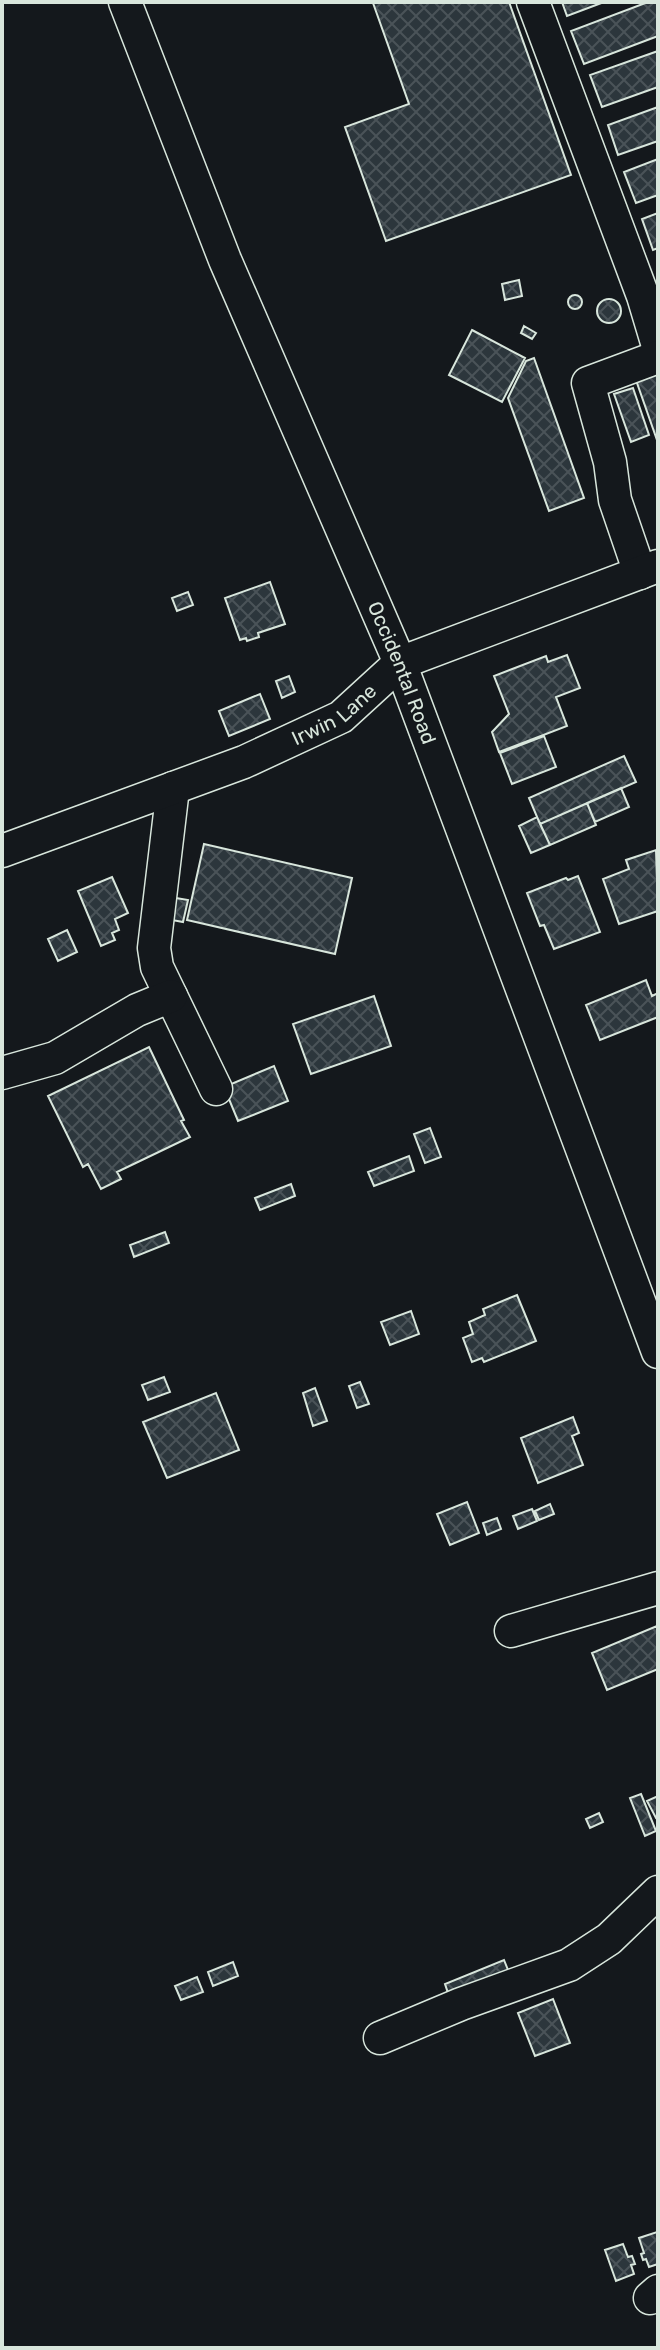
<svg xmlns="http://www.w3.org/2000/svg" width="660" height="2350" font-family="Rubik,sans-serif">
<defs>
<pattern id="building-cross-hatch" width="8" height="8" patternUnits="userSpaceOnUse" patternTransform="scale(2)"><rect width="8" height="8" fill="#2c363c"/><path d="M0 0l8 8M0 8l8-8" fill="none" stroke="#4a5358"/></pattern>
</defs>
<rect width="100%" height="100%" fill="#14181c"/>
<!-- building -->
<path fill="url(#building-cross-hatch)" stroke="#d8e6dc" stroke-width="2" d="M376,2H509L571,175L386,241L345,127L409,104L373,3Z
M562,2H604L567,16Z
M648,2H658V36L584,64L571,31Z
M658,51V87L602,107L590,75Z
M658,107V141L618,155L608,125Z
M658,159V195L636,203L624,172Z
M658,213V248L653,250L642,219Z
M519,280L522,296L505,300L502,284Z
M568 302a7 7 0 1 1 14 0a7 7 0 1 1-14 0Z
M597 311a12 12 0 1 1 24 0a12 12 0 1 1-24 0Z
M524,326L536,333L532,339L521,333Z
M472,330L525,358L502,402L449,375Z
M534,358L584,498L549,511L508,398L526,361Z
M658,372V443L636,380Z
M633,388L649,435L631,442L614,394Z
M270,582L285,624L258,633L259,637L247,641L246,638L240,640L225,598Z
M188,592L193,605L177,611L172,598Z
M567,655L580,688L556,697L567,726L499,752L492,732L509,714L494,676L546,656L548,662Z
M289,676L295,692L282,698L276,681Z
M260,694L270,719L229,736L219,711Z
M544,736L556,767L512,784L500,753Z
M624,756L636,782L540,824L529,798Z
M621,788L629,807L595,822L587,803Z
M587,803L596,825L550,845L540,824Z
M537,817L550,845L531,853L519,826Z
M204,844L352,878L335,954L187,920Z
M656,850L658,911L619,924L603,879L629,869L626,860Z
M578,876L600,932L554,949L544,925L540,926L527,893L566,878L568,880Z
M112,877L128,913L115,919L119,930L112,933L115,940L101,946L78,891Z
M176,898L188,900L183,922L172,920Z
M67,930L77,952L58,961L48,939Z
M646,980L652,996L658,993V1017L600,1040L586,1005Z
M374,996L391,1046L311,1074L293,1024Z
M149,1047L184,1120L181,1121L190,1137L117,1172L121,1179L101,1189L88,1164L83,1167L48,1096Z
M274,1066L288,1101L238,1121L224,1087Z
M430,1128L441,1157L425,1163L414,1134Z
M409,1156L414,1171L374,1186L368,1172Z
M291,1184L295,1196L260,1210L255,1198Z
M165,1232L169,1243L134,1257L130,1245Z
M517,1295L536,1341L484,1362L482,1358L472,1362L463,1338L473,1334L469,1322L485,1315L483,1309Z
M411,1311L419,1334L390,1345L381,1322Z
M164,1377L170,1392L148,1400L142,1385Z
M360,1382L369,1404L357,1408L349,1386Z
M315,1388L327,1421L313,1426L303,1393Z
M216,1393L239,1450L167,1478L143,1422Z
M573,1417L579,1433L572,1436L583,1465L538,1483L521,1438Z
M467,1502L479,1533L450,1545L437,1514Z
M550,1504L554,1514L539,1520L535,1511Z
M532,1509L537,1521L518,1529L513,1516Z
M497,1518L501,1529L487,1535L483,1523Z
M657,1626L658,1669L607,1690L592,1653Z
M641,1794L656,1831L645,1836L630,1798Z
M658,1796V1817L656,1818L647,1801Z
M599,1813L603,1822L590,1828L586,1819Z
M504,1960L510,1975L450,1999L445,1984Z
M233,1962L238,1976L213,1986L208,1972Z
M197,1977L203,1992L181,2000L175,1986Z
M553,1999L570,2043L535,2056L518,2013Z
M657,2232L658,2264L649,2267L646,2259L643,2260L641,2254L644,2253L639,2238Z
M623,2244L628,2257L632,2256L635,2264L631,2265L634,2274L616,2281L605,2250Z"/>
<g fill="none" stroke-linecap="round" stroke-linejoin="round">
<!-- minor casing -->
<g stroke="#d8e6dc" stroke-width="35">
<g id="minor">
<path id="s1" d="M125,2L225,260L400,663L658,1352"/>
<path d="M533,2L643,296L658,346"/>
<path d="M640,573L615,500L610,462L588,383L658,357"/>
<path d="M173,788L154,948L157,967L216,1089"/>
<path id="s2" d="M2,851L244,762L341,717L400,663L658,566"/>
<path d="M2,1073L55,1058L137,1010L171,996"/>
<path d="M511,1631L658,1588"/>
<path d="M380,2038L461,2004L569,1965L609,1939L658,1892"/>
<path d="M650,2298L658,2291"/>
</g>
</g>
<!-- minor -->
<use href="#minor" stroke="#14181c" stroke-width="32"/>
</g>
<g text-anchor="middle" stroke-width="6" stroke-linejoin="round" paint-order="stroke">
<!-- street labels -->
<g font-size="20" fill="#d8e6dc" stroke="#14181c">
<text dy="7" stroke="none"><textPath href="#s1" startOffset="726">Occidental Road</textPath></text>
<text dy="7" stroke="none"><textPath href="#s2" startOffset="360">Irwin Lane</textPath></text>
</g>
</g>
<!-- border -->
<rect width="660" height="2350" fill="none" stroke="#d8e6dc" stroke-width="8"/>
</svg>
